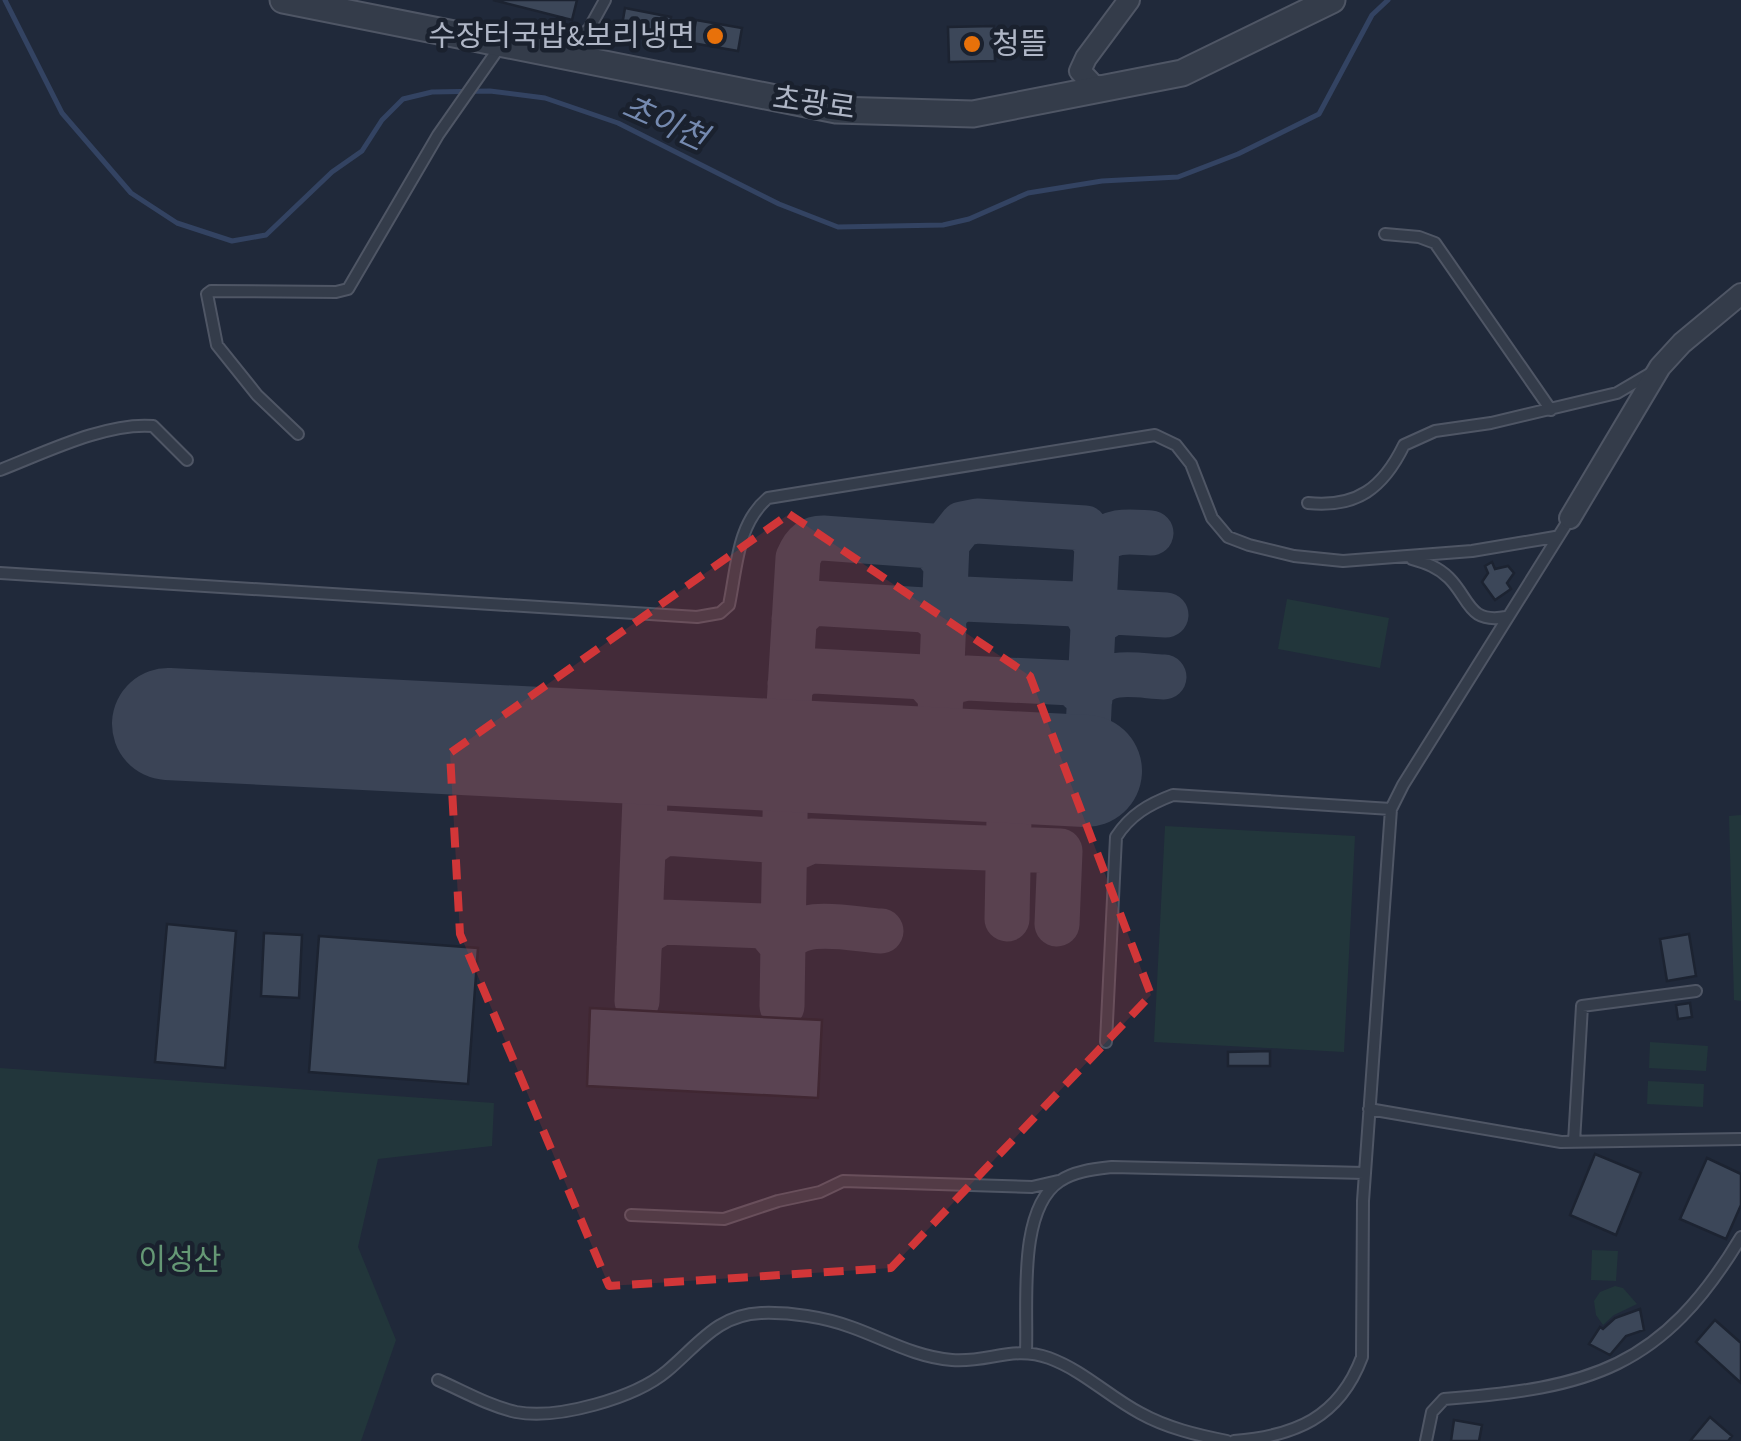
<svg xmlns="http://www.w3.org/2000/svg" width="1741" height="1441" font-family="'Source Sans 3','Noto Sans KR',sans-serif">
<rect width="100%" height="100%" fill="#20293a"/>
<!-- green -->
<path fill="#22363b" d="M1287,599L1389,618L1380,668L1278,649Z
M1741,815V1001L1734,1000L1729,816Z
M1165,826L1355,836L1344,1052L1154,1042Z
M1650,1042L1708,1046L1706,1071L1649,1068Z
M0,1068L494,1103L492,1146L378,1159L358,1247L396,1340L361,1441H0Z
M1648,1081L1704,1084L1703,1107L1647,1104Z
M1592,1250L1618,1251L1616,1281L1591,1280Z
M1615,1286L1623,1288L1637,1304L1614,1315L1603,1325L1596,1315L1594,1301L1600,1292Z"/>
<g fill="none" stroke-linecap="round" stroke-linejoin="round">
<!-- stream -->
<path stroke="#334362" stroke-width="5" d="M5,0L62,113L131,193L177,223L232,241L266,235L332,172L362,151L382,120L403,99L432,92L490,91L545,98L618,123L779,204L838,227L943,225L969,219L1028,193L1102,181L1178,177L1238,154L1319,114L1372,15L1388,0"/>
<!-- taxiway -->
<path stroke="#3b4456" stroke-width="45" d="M1097,545C1112,528 1131,532 1151,533
M944,615L953,604L964,599L1075,604L1086,611L1093,625L1113,612L1166,615
M794,619L811,603L925,610L936,617L944,629
M790,684L805,672L815,671L924,677L941,696
M1090,691C1107,667 1138,676 1164,677
M941,696L949,682L967,678L1072,683L1090,699
M938,763L947,543L962,524L977,521L1085,528L1097,545L1086,771
M643,848L664,833L770,840L785,853
M784,860L791,850L811,841L1060,851L1057,924
M1007,919L1010,767
M639,948L642,934L662,922L766,926L783,946C796,914 854,930 881,931
M637,1001L647,748
M782,1006L786,755L798,558C803,546 809,538 823,538L932,546L946,564"/>
<!-- runway -->
<path stroke="#3b4456" stroke-width="112" d="M168,724L1086,771"/>
</g>
<!-- building -->
<path fill="#3c4759" stroke="#1c2331" stroke-width="2.5" d="M493,0H577L572,20Z
M625,8L671,17L667,40L621,31Z
M696,20L742,28L738,51L692,43Z
M994,26L995,61L949,62L948,27Z
M1492,562L1495,569L1508,566L1514,573L1507,583L1511,589L1495,600L1482,582L1488,573L1485,566Z
M167,924L236,931L225,1068L155,1062Z
M264,933L302,935L299,998L261,996Z
M1689,934L1696,976L1667,981L1660,939Z
M319,936L478,948L468,1084L309,1072Z
M1690,1003L1692,1017L1678,1019L1676,1005Z
M590,1008L822,1020L818,1098L587,1086Z
M1270,1051V1066H1228V1052Z
M1595,1154L1641,1173L1616,1235L1570,1215Z
M1707,1158L1741,1174V1205L1726,1239L1680,1219Z
M1640,1309L1644,1330L1626,1336L1610,1355L1589,1344L1600,1327L1603,1329L1615,1318Z
M1715,1320L1741,1343V1383L1696,1342Z
M1710,1417L1732,1436L1728,1441H1690Z
M1454,1420L1482,1425L1479,1441H1451Z"/>
<g fill="none" stroke-linecap="round" stroke-linejoin="round">
<!-- service casing -->
<g stroke="#4f5665" stroke-width="14">
<path id="service" d="M563,53L589,29L605,0
M1385,234L1419,237L1435,243L1551,410
M298,434L257,395L217,345L207,294L211,291L336,292L348,289L438,135L501,45
M0,470C44,453 106,422 153,426L187,460
M1308,503C1357,508 1383,488 1404,445L1435,431L1491,423L1617,393L1651,373
M1412,559C1426,563 1438,567 1449,578C1470,599 1468,624 1506,617
M0,573L697,617L720,613L729,605C737,567 737,524 768,498L1155,435L1176,445L1191,464L1212,518L1228,537L1249,545L1294,556L1343,561L1472,551L1555,537
M1106,1042L1116,837C1130,815 1149,804 1173,795L1391,809
M1369,1109L1561,1142L1741,1139
M1574,1142L1582,1006L1696,991
M631,1215L724,1219L778,1201L820,1192L843,1181L1032,1187L1058,1181
M1026,1351C1028,1305 1017,1209 1060,1181C1074,1171 1095,1169 1112,1167L1365,1173
M438,1380C463,1391 489,1406 516,1412C557,1420 635,1398 667,1371C699,1344 717,1315 761,1313C790,1312 824,1317 851,1327C885,1339 915,1357 952,1360C989,1363 1012,1345 1049,1358C1084,1371 1108,1396 1140,1413C1167,1428 1197,1435 1227,1441
M1234,1441C1295,1436 1339,1418 1362,1357L1363,1201L1391,809L1403,785L1570,518
M1426,1441L1432,1412L1444,1399C1590,1388 1662,1369 1741,1237"/>
</g>
<!-- minor casing -->
<g stroke="#4f5665" stroke-width="24">
<path id="minor" d="M1106,88L1093,85L1080,71L1086,58L1129,0
M1570,518L1660,367L1682,343L1741,294"/>
</g>
<!-- tertiary casing -->
<g stroke="#4f5665" stroke-width="29">
<path id="tertiary" d="M283,0L836,110L973,114L1182,73L1332,0"/>
</g>
<!-- service -->
<use href="#service" stroke="#343c4a" stroke-width="10"/>
<!-- minor -->
<use href="#minor" stroke="#343c4a" stroke-width="20"/>
<!-- tertiary -->
<use href="#tertiary" stroke="#343c4a" stroke-width="25"/>
</g>
<!-- marked area -->
<path fill="#d23638" fill-opacity="0.2" stroke="#d23638" stroke-width="8" stroke-dasharray="20 12" stroke-linejoin="round" d="M789,514L1030,676L1151,995L891,1268L609,1286L460,934L450,753Z"/>
<!-- markers -->
<g fill="#e8710a" stroke="#1a212e" stroke-width="4">
<circle cx="715" cy="36" r="10"/>
<circle cx="972" cy="44" r="10"/>
</g>
<g text-anchor="middle" stroke-width="9" stroke-linejoin="round" paint-order="stroke">
<!-- poi labels -->
<g font-size="30" fill="#afb6c6" stroke="#1a212e" text-anchor="end">
<text x="695" y="46">수장터국밥&amp;보리냉면</text>
<text x="992" y="54" text-anchor="start">청뜰</text>
</g>
<!-- street labels -->
<g font-size="30" fill="#afb6c6" stroke="#1a212e">
<text transform="translate(814 103) rotate(8)" y="10">초광로</text>
</g>
<!-- park labels -->
<g font-size="30" fill="#659875" stroke="#1a212e">
<text x="180" y="1270">이성산</text>
</g>
<!-- water labels -->
<g font-size="32" font-style="italic" fill="#758ab0" stroke="#1a212e">
<text transform="translate(665 122) rotate(24)" y="11">초이천</text>
</g>
</g>
</svg>
